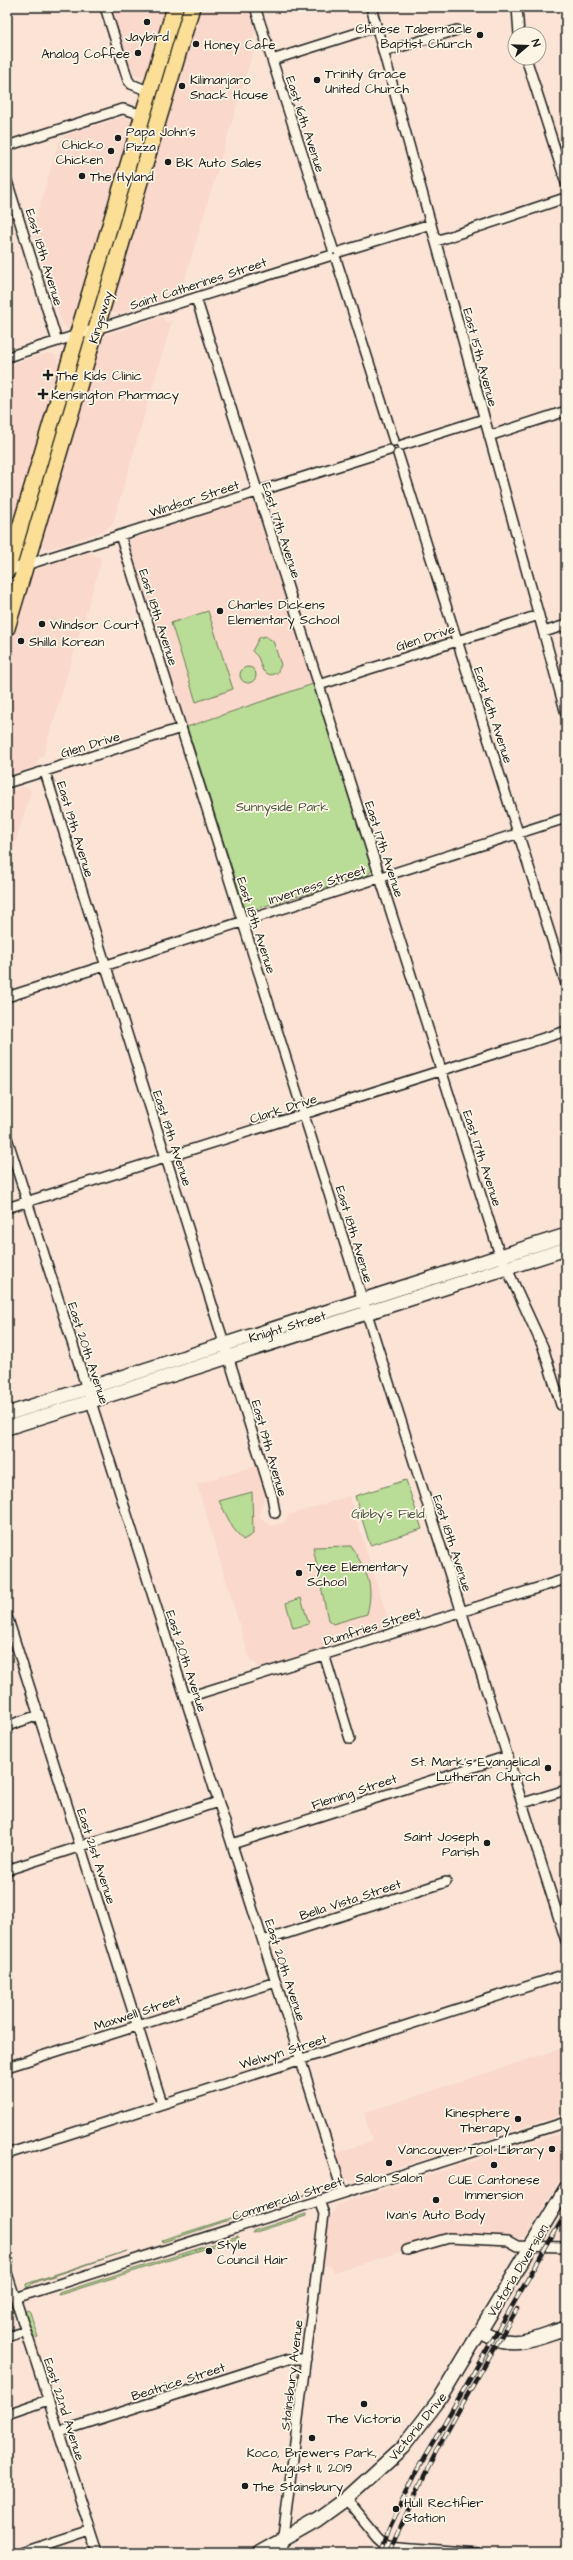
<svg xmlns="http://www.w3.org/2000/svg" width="573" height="2560" font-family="'Architects Daughter',sans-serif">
<rect width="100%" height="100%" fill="#fbe4d6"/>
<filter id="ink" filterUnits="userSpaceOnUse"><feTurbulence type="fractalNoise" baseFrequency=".025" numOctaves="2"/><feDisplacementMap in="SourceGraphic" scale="8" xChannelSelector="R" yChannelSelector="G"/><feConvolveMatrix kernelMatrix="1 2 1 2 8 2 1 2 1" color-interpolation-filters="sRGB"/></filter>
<g filter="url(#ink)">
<!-- built -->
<path fill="#fad8cb" d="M109,7H167L148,72L143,77L133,74L127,61Z
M198,7H248L256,32L252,41L254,48L182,288L178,290L174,296L116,314L111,311V306Z
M124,117L130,119L132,125L73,325L66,328L62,324L34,236L36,231L34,225L59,141L66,135Z
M162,317L166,322L172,320L171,324L113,523L104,531L49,549L44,548L41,541L100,341L107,335Z
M48,353L56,355L60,367L7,545V366Z
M250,500L256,506L313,684L187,727L130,547L131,540Z
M91,552L97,557L100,556L101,562L43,756L40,757L36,766L7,776V652L30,574L35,570Z
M26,787L31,791L7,869V792Z
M258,1465L266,1493L260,1508V1517L271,1526L284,1523L289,1515L349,1496L388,1619L385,1620V1628L260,1668L254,1662L251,1663L197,1484Z
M566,2047V2113L355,2181L346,2178L335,2153L372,2141L364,2113Z
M566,2132V2169L525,2238L463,2233L443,2235L406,2246L407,2250L333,2272V2268L324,2264L329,2219L338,2204Z"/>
<!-- green -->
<path fill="#b9dc96" stroke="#6a7c59" d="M208,611L233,689L196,702L171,623Z
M265,636L273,641L281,665L277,673L270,675L263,671L258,657L252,651L259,638Z
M240 675a8 8 0 1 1 16 0a8 8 0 1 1-16 0Z
M313,684L372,870L368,875L249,911L244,906L187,727Z
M406,1480L422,1529L370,1545L355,1496Z
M252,1492L253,1534L243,1540L233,1528L219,1501Z
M351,1546C366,1571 375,1583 367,1614L333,1624L328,1620L313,1547Z
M301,1598L309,1624L293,1628L286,1603Z
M328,2187L163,2242L162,2240Z
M306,2214V2216L253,2233V2231Z
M238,2236L239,2238L59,2295V2293Z
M7,2240L14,2263L11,2264L7,2251Z
M127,2251L33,2283L27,2288L26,2284Z
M7,2292L14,2311L9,2313Z
M28,2310L30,2312L38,2337L35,2338L24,2312Z"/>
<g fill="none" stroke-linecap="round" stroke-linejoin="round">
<!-- street casing -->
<g stroke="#1c1c1c" stroke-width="12">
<path id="street" d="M105,7L128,80L131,84L151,92
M255,7L333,249
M371,7L566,714
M517,7L519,34
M383,52L457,30
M526,58L566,183
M272,60L376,27
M7,146L119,110L123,109L144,115
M7,181L57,341
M436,241L565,198
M339,252L431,224
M336,259L394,441
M196,298L498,1249L543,1347L561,1405
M7,357L329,256
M489,436L566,411
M402,445L484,419
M398,454L566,984
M120,535L566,1941
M7,571L389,450
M544,632L566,625
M319,685L539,615
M45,772L272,1496L275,1513
M7,783L181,728
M7,997L566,818
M7,1138L343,2193
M7,1208L566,1031
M7,1616L162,2103
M324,1654L350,1739
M185,1698L566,1579
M7,1726L39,1715
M523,1803L566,1790
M232,1844L508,1756
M7,1870L218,1802
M263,1941L446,1882
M7,2067L276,1982
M7,2154L566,1974
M407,2250L449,2238L508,2241L517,2246L566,2247
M7,2273L98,2553
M15,2298L566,2122
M7,2337L26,2331
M7,2414L48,2400
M59,2432L288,2359H306
M346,2499L378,2538L387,2546L476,2553
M21,2553L90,2530
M281,2553L324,2214L319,2201"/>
</g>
<!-- secondary casing -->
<g stroke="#1c1c1c" stroke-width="16">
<path id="secondary" d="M7,1414L566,1235
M7,1428L566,1249
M481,2332C512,2351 534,2338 566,2328
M259,2553L317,2520L346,2499L403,2447L439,2400L566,2188"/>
</g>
<!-- primary casing -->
<g stroke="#1c1c1c" stroke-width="18">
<path id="primary" d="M7,571L175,7
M7,628L192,7"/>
</g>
<!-- street -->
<use href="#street" stroke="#fcf5e5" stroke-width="9"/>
<!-- secondary -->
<use href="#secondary" stroke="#fcf5e5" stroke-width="13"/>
<!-- primary -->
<use href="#primary" stroke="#fbdf96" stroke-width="15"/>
<!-- rail casing -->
<g stroke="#1c1c1c" stroke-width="4.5">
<path id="rail" d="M381,2553L389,2529L416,2472L566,2213
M390,2553C423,2467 471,2389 517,2309"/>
</g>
<!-- rail -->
<use href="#rail" stroke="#fcf5e5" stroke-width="3" stroke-dasharray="9" stroke-linecap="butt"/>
</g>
</g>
<!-- markers -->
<g fill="#1c1c1c" stroke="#fcf5e5" stroke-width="1.5">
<circle cx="147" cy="22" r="4"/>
<circle cx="480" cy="35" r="4"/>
<circle cx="196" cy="44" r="4"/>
<circle cx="138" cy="53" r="4"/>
<circle cx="317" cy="80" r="4"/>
<circle cx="182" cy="86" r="4"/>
<circle cx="118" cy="138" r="4"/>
<circle cx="111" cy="151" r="4"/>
<circle cx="168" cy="162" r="4"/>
<circle cx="82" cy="176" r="4"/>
<path d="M46 369h4v4h4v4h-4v4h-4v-4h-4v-4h4z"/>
<path d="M41 388h4v4h4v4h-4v4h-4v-4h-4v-4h4z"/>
<circle cx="220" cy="611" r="4"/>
<circle cx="42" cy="624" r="4"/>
<circle cx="21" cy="641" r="4"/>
<circle cx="299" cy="1573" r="4"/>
<circle cx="548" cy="1768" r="4"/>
<circle cx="487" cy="1843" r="4"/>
<circle cx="518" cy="2119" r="4"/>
<circle cx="552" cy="2149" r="4"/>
<circle cx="389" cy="2163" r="4"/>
<circle cx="494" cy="2165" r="4"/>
<circle cx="436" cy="2200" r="4"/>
<circle cx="209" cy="2251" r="4"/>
<circle cx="364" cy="2404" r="4"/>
<circle cx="312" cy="2438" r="4"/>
<circle cx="245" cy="2486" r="4"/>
<circle cx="396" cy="2509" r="4"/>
</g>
<g text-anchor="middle" stroke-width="3.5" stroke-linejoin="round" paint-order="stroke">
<!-- poi labels -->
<g font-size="13" fill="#1c1c1c" stroke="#fcf5e5" text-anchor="start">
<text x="472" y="33" text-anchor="end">Chinese Tabernacle<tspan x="472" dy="15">Baptist Church</tspan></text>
<text x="147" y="41" text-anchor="middle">Jaybird</text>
<text x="204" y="49">Honey Cafe</text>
<text x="130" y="58" text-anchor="end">Analog Coffee</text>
<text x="325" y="78">Trinity Grace<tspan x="325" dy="15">United Church</tspan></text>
<text x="190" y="84">Kilimanjaro<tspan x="190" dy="15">Snack House</tspan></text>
<text x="126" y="136">Papa John's<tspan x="126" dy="15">Pizza</tspan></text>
<text x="103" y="149" text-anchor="end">Chicko<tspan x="103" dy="15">Chicken</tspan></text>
<text x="176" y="167">BK Auto Sales</text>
<text x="90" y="181">The Hyland</text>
<text x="57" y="380">The Kids Clinic</text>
<text x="51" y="399">Kensington Pharmacy</text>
<text x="228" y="609">Charles Dickens<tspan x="228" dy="15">Elementary School</tspan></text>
<text x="50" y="629">Windsor Court</text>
<text x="29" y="646">Shilla Korean</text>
<text x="307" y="1571">Tyee Elementary<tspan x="307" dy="15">School</tspan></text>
<text x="540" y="1766" text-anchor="end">St. Mark's Evangelical<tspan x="540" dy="15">Lutheran Church</tspan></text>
<text x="479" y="1841" text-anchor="end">Saint Joseph<tspan x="479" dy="15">Parish</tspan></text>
<text x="510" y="2117" text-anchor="end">Kinesphere<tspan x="510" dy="15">Therapy</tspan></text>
<text x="544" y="2154" text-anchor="end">Vancouver Tool Library</text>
<text x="389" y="2182" text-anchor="middle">Salon Salon</text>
<text x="494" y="2184" text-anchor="middle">CUE Cantonese<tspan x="494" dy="15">Immersion</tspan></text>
<text x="436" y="2219" text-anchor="middle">Ivan's Auto Body</text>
<text x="217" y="2249">Style<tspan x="217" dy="15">Council Hair</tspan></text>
<text x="364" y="2423" text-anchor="middle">The Victoria</text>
<text x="312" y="2457" text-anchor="middle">Koco, Brewers Park,<tspan x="312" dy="15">August 11, 2019</tspan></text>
<text x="253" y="2491">The Stainsbury</text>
<text x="404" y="2507">Hull Rectifier<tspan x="404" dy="15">Station</tspan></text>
</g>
<!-- street labels -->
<g font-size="13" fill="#1c1c1c" stroke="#fcf5e5">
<text transform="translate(306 124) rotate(72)" y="5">East 16th Avenue</text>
<text transform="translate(45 257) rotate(73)" y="5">East 18th Avenue</text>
<text transform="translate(198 283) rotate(-18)" y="5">Saint Catherines Street</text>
<text transform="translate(100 317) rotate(-73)" y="5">Kingsway</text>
<text transform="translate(481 357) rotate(75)" y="5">East 15th Avenue</text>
<text transform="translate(194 498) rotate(-18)" y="5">Windsor Street</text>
<text transform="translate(282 530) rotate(72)" y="5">East 17th Avenue</text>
<text transform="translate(159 617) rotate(72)" y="5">East 18th Avenue</text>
<text transform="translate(425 637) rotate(-18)" y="5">Glen Drive</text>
<text transform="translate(494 715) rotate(72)" y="5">East 16th Avenue</text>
<text transform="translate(90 744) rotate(-17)" y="5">Glen Drive</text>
<text transform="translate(76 829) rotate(73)" y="5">East 19th Avenue</text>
<text transform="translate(385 849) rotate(72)" y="5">East 17th Avenue</text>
<text transform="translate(317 884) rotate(-18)" y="5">Inverness Street</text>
<text transform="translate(257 925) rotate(72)" y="5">East 18th Avenue</text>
<text transform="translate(283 1108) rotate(-18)" y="5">Clark Drive</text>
<text transform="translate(173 1138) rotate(72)" y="5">East 19th Avenue</text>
<text transform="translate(483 1158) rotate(72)" y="5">East 17th Avenue</text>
<text transform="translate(355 1234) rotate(73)" y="5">East 18th Avenue</text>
<text transform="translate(287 1326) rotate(-17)" y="5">Knight Street</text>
<text transform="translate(89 1353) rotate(72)" y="5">East 20th Avenue</text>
<text transform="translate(270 1448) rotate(74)" y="5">East 19th Avenue</text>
<text transform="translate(453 1543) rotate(72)" y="5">East 18th Avenue</text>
<text transform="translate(372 1626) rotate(-17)" y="5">Dumfries Street</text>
<text transform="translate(187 1661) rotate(72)" y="5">East 20th Avenue</text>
<text transform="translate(354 1791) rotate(-18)" y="5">Fleming Street</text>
<text transform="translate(97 1856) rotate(72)" y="5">East 21st Avenue</text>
<text transform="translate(350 1899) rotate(-18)" y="5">Bella Vista Street</text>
<text transform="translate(286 1970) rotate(72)" y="5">East 20th Avenue</text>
<text transform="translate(137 2012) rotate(-18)" y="5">Maxwell Street</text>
<text transform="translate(283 2051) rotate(-17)" y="5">Welwyn Street</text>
<text transform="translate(287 2198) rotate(-18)" y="5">Commercial Street</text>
<text transform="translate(517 2270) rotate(-59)" y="5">Victoria Diversion</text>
<text transform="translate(291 2375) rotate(-83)" y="5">Stainsbury Avenue</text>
<text transform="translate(178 2381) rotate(-18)" y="5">Beatrice Street</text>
<text transform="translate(65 2409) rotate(72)" y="5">East 22nd Avenue</text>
<text transform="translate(417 2426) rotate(-51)" y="5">Victoria Drive</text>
</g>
<!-- park labels -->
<g font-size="13" fill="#4b5641" stroke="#fcf5e5">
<text x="282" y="811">Sunnyside Park</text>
<text x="388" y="1518">Gibby's Field</text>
</g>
</g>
<!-- margin -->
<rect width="573" height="2560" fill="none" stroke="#fcf5e5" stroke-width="24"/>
<rect x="12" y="12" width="549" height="2536" fill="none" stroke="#1c1c1c" stroke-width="1.5" filter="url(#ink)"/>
<!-- north arrow -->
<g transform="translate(527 46) rotate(71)"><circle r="19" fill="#fcf5e5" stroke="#a29e95"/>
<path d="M0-3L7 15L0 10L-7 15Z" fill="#1c1c1c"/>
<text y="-6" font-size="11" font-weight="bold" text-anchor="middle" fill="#1c1c1c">N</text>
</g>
</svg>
